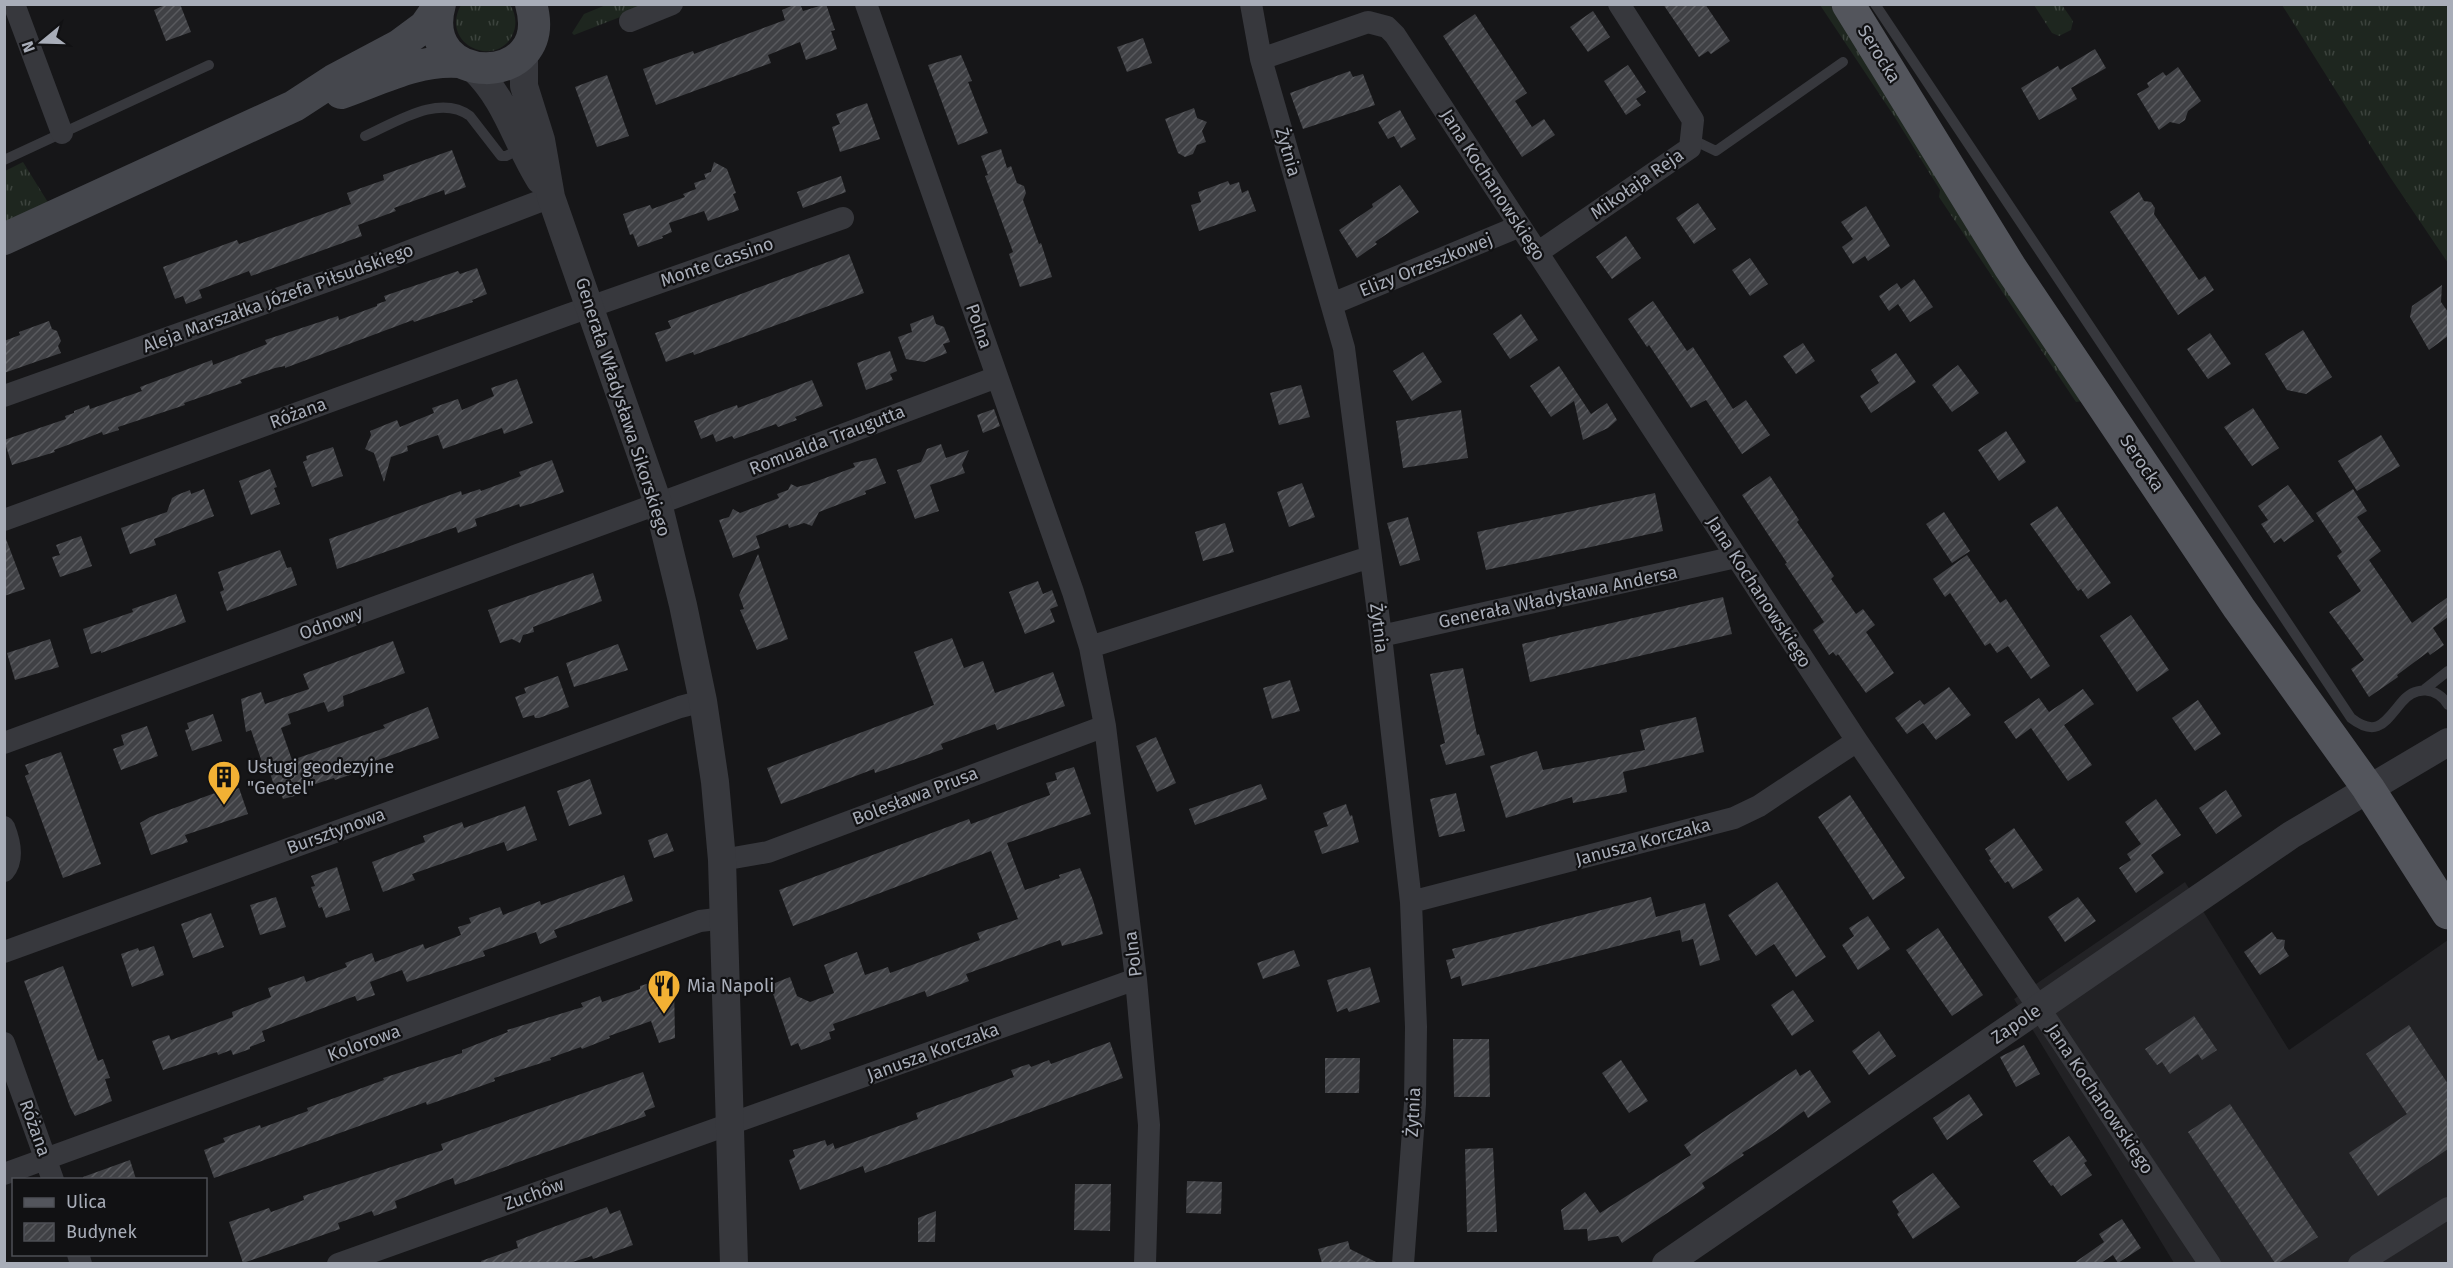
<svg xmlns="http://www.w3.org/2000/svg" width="2453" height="1268" font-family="'Fira Sans',sans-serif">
<defs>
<pattern id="grass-tufts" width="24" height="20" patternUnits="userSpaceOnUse" patternTransform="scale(1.5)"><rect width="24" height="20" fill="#1e261f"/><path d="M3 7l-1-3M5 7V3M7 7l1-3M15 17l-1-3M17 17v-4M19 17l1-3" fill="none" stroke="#3c433d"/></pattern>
<pattern id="building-hatch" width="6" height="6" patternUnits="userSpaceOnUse" patternTransform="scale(1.5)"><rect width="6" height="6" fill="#404145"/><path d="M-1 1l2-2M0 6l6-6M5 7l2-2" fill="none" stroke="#595a5e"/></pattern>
</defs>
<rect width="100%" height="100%" fill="#161618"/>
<!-- built -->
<path fill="#222225" d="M2185,882L2289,1050L2448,940V1263H2174L2014,999Z"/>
<!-- grass -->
<path fill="url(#grass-tufts)" d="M461,5H510C515,12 517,22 514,31C501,71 438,46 461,5Z
M606,5H651L574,35L572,33L584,14Z
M1820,5H1830L1857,45L2083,401L2076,402L1939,197L1940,190L1894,116Z
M2034,5H2062L2073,21L2071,30L2059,36L2052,33Z
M2282,5H2448V263L2390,177Z
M23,162L49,204L5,226V171Z"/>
<!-- building -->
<path fill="url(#building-hatch)" d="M167,4H180L191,32L166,41L154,10Z
M796,4H800L803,11L826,4L835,30L831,31L837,49L806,60L800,42L768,55L771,63L656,105L643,69L693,51L694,54L785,20L782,10Z
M1663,4H1705L1730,41L1711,54L1708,51L1699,57Z
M1593,11L1610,37L1588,52L1570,27Z
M1475,14L1527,93L1515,101L1532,127L1544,119L1555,135L1522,157L1443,36Z
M1143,38L1152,63L1127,72L1117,47Z
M2095,49L2106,68L2071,88L2077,99L2039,120L2021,88L2058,66L2060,70Z
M961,55L972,81L968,82L988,133L958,145L928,65Z
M1628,65L1646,92L1636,99L1641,105L1626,115L1604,81Z
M2178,67L2201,101L2188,111L2185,120L2179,124L2170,122L2159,130L2137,94L2149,87L2147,83L2163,72L2166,76Z
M1350,71L1353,77L1363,74L1375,105L1303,129L1290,93Z
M607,75L629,136L597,147L575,87Z
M867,103L880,139L840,152L832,127L840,124L836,114Z
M1194,108L1197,118L1207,122L1202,131L1206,142L1197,145L1193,154L1185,157L1178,153L1165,119Z
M1400,110L1416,139L1401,148L1394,136L1388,139L1378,122Z
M1001,149L1007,168L1011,166L1017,183L1024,186L1026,193L1023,200L1039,244L1041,243L1052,277L1020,287L1009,254L1013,252L985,176L988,175L981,156Z
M452,150L466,187L445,195L444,190L394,208L396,211L358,225L362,236L251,276L249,271L199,290L202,298L186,304L183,296L175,299L163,267L237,240L239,244L351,204L347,193L384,180L383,175Z
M714,162L727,169L736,193L733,194L739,210L708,221L704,211L669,223L672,232L662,236L663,238L638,247L633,234L630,235L623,214L650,205L652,209L685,197L683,194L696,189L694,183L706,179L704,174L711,172Z
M841,176L846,192L803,208L797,192Z
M1228,181L1230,185L1239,182L1242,193L1248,190L1256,211L1199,231L1191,205L1201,202L1198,192Z
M1400,185L1419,212L1375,242L1377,244L1357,258L1339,230L1373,207L1372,204Z
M2139,192L2144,201L2151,202L2155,208L2154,214L2199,280L2205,276L2214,290L2178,315L2110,212Z
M1698,203L1716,229L1694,244L1676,218Z
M1866,206L1890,246L1868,261L1865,256L1853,264L1842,247L1853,239L1841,222Z
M1626,236L1641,258L1612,279L1596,257Z
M849,254L864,293L694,355L693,352L666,362L655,333L671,328L668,321Z
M1750,258L1768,284L1750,296L1732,270Z
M477,268L487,294L472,300L473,302L414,322L413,320L285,368V366L275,368L240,380L242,383L184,403L185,405L118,427L119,430L103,435L102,432L84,439L54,450L55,452L12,465L4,440L66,419L65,416L74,413V411L89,405L90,409L142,391L140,387L212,360L213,365L257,348L267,344L265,340L338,316L339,320L377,306V304L386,301L384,296L458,271L460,274Z
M1914,279L1933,307L1910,322L1898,304L1889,311L1879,296L1897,283L1901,289Z
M2442,285L2441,302L2448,312V336L2429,350L2410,317L2412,306Z
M1653,301L1687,351L1693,347L1733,409L1746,400L1770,435L1742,454L1706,400L1691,408L1649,345L1647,347L1628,319Z
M1521,314L1538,340L1510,359L1493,334Z
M933,315L936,324L944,327L950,342L943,344L947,353L924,362L906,359L898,337L912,332L910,324Z
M49,321L52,329L57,331L61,341L58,346L61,353L4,373V341L20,335L19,332Z
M2303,330L2332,377L2306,394L2287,390L2265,354Z
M2210,333L2231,364L2208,379L2187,349Z
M1803,343L1815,361L1796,374L1783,356Z
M890,351L897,371L890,374L893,380L866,390L857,363Z
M1423,352L1442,382L1412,401L1393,371Z
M1896,353L1916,382L1871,413L1860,396L1879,383L1871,370Z
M1958,365L1979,393L1952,412L1932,385Z
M1559,366L1591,414L1607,403L1617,420L1608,428L1583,440L1574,401L1551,417L1530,386Z
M517,379L533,423L504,434L502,428L443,449L438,435L407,446L408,451L391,457L384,482L374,453L365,449L371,435L370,431L397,420L400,427L434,413L432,408L458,399L462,410L494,396L491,388Z
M812,380L823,406L795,417L797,420L778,427L776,424L734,439L732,436L716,442L713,434L701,439L694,421L737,405L738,408Z
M1301,385L1310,417L1279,425L1270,393Z
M2253,408L2279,448L2252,466L2224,427Z
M994,409L1000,426L983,433L977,415Z
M1461,410L1468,458L1403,468L1396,421Z
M2006,431L2026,462L1999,481L1978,450Z
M2381,435L2400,466L2357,491L2338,461Z
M941,444L946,458L969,450L962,465L965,473L930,485L939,511L915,519L897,470L921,462L927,449Z
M333,447L343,476L312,487L303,462L307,460L306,456Z
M876,458L886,483L865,491L866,494L819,512L812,526L804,523L789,528L788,524L756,536L760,548L733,558L719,520L729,517L733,509L740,513L779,498L777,494L788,490L791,484L797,487L809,484L855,467L853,463Z
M552,460L564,492L533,503L520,507L519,504L475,519L477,526L458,533L456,527L337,569L329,539L461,491L462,495L480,489L481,491L521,476L519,472Z
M270,469L277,487L274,488L280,504L251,515L239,481Z
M1770,476L1799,520L1797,522L1834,576L1831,579L1856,614L1863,609L1875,625L1866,632L1894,673L1866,693L1838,654L1836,656L1833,652L1829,655L1813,630L1824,622L1785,564L1787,563L1742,495Z
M1302,483L1315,517L1289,527L1277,492Z
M2288,485L2314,521L2284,542L2281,538L2274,543L2261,524L2268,520L2258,506Z
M204,489L214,516L154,539L156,545L130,554L121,528L167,512L172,498L177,495L190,490L191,494Z
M2353,489L2367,511L2357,517L2381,551L2369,560L2412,623L2448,597V617L2433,628L2444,645L2430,655L2428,652L2397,675L2398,677L2369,697L2351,669L2364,660L2329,612L2361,591L2337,556L2342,552L2316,513Z
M1655,493L1663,531L1486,570L1477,532Z
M2057,506L2111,583L2088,599L2081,589L2078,591L2030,524Z
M1944,512L1970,551L1952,563L1926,524Z
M1408,517L1420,560L1400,566L1387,523Z
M1225,523L1234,552L1203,561L1195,532Z
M81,536L92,566L60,577L52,557L60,555L56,545Z
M4,539H6L25,589L4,596Z
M280,550L287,568L291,567L297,585L227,611L220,592L224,590L218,572Z
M758,554L788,639L757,650L740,610L744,609L739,595Z
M1967,555L2000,603L2006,599L2050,666L2031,679L2008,646L1997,653L1990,643L1985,646L1950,593L1945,597L1933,579Z
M593,573L602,601L533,627L534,632L523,635L520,643L512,639L500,643L488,610Z
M1038,581L1043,594L1052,590L1058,606L1050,609L1055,622L1025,634L1009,592Z
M176,594L186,622L101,653V651L91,654L83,629L133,612L132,609Z
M1723,597L1732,634L1530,682L1522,644Z
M2131,615L2169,670L2137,692L2100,636Z
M952,638L964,668L983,661L995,693L1053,672L1065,706L997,730L995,724L941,744L943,749L913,760L875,773L874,769L781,804L767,768L934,705L914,652Z
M50,639L59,667L15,680L7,653Z
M393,641L405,673L343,696L344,706L328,712L324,702L288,714L291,724L281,728L292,760L385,728L383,725L428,707L439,738L375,761L376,766L335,780L334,778L300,789L302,794L283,799L281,793L277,794L269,770L265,771L251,730L246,732L241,699L261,692L265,704L309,689L303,674Z
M618,644L628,670L574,687L566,663Z
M1463,668L1477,735L1479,734L1485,755L1446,765L1440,745L1445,743L1430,674Z
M558,676L569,707L539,718H535L534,715L523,718L515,697L526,693L524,688Z
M1290,680L1300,711L1272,719L1263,688Z
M1949,687L1971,715L1936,740L1923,723L1907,734L1895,718L1920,700L1924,705Z
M2083,689L2094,704L2064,725L2092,765L2068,781L2031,728L2016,739L2004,722L2039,698L2049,712Z
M2198,700L2221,734L2195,751L2172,718Z
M213,714L222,741L192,751L185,730L189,729L187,723Z
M1696,717L1704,752L1623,772L1627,792L1573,803L1572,797L1506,818L1490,766L1537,751L1543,770L1645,750L1640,730Z
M147,726L158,756L121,770L113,749L124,745L121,735Z
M1156,737L1176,783L1157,792L1136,746Z
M61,752L101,864L63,878L25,776L29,774L25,765Z
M1074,767L1091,814L1007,843L1025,890L1060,878L1059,875L1080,868L1093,900L1103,934L1062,946L1060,940L966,974L969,981L927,997L925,991L833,1024L835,1030L829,1032L831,1039L801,1050L798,1043L791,1046L770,985L790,977L797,996L810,1002L834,993L824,965L857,952L865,975L888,967L890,973L980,940L977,933L1018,919L991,851L793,926L779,890L969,819L971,824L1050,795L1046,783L1057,780L1055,773Z
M590,779L602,814L569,826L557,791Z
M1261,784L1267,799L1195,825L1189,809Z
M239,788L248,814L185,835L188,842L151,855L140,823L150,817L223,790L224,793Z
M2226,790L2242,816L2216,834L2199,808Z
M1456,793L1465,831L1439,837L1430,799Z
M1850,795L1905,878L1873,900L1818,817Z
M2156,799L2181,835L2151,855L2164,873L2136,893L2119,868L2131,860L2127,854L2141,844L2125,822Z
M1346,804L1350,816L1352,815L1359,842L1322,854L1314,831L1328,826L1323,813Z
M525,806L537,840L507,851L504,842L412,874L415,880L383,892L372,862L425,842L423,836L462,822L464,828Z
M2014,828L2043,870L2013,889L2008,881L2005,883L1989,860L1991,859L1985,849Z
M667,833L674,851L654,858L648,840Z
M337,867L350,910L326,918L322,907L319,908L311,887L315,886L311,876Z
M624,875L633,901L554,930L557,937L540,944L536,932L483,951L485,956L407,982L402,970L370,982L375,995L357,1001L355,996L262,1031L265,1041L250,1047V1049L233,1055L231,1050L218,1055L217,1052L163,1070L152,1041L169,1035L171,1040L233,1017L232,1012L271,997L268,988L304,976L306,982L347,967L345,963L372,953L375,962L423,944L425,949L461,935L458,927L471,923L469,918L500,907L503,915L540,901L541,905Z
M1777,882L1826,957L1796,977L1774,944L1756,956L1728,915Z
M276,897L286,927L260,935L250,905Z
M1651,897L1656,917L1705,903L1720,960L1700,966L1693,939L1682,942L1680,930L1462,986L1460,976L1451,979L1446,960L1455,958L1452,949Z
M2078,897L2096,921L2065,942L2048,917Z
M211,913L224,947L193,958L181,924Z
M1868,916L1890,949L1858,970L1842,945L1854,936L1849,928Z
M1938,928L1983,995L1952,1016L1906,950Z
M2272,932L2277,939L2285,940L2284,948L2289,956L2260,975L2244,952Z
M154,946L164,975L132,987L121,954L138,948L139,951Z
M1294,950L1300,966L1263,979L1257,963Z
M63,966L98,1061L103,1059L110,1078L105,1079L112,1101L75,1116L70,1107L24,981Z
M1370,967L1380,1002L1349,1012L1347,1008L1337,1012L1327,980Z
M666,978L674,983L675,1038L659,1043L651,1021L609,1036L610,1038L582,1049L581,1047L550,1058L551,1060L494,1078L495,1081L473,1089L427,1105L426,1102L214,1178L204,1150L225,1142L223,1138L260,1125L261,1128L308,1111L307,1108L384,1080L383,1078L462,1053V1050L508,1032L507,1030L583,1007L581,1003L600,996L602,1002L640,989V986Z
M1793,990L1814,1021L1792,1036L1771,1005Z
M2194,1016L2217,1050L2202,1060L2198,1054L2170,1074L2162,1062L2157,1065L2145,1049Z
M2409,1025L2448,1084V1149L2378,1196L2349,1153L2407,1114L2366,1054Z
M1879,1031L1896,1056L1869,1075L1852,1051Z
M1453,1039H1489L1490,1097H1454Z
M1110,1042L1123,1078L865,1173L863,1166L800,1190L789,1160L795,1157L793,1150L825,1140L827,1146L833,1143L835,1149L918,1119L916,1113L1014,1077L1011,1070L1029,1064L1031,1067L1049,1060L1051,1064Z
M2024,1045L2040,1074L2016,1087L2000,1057Z
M1325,1058H1360L1359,1093H1325Z
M1621,1060L1648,1101L1629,1113L1602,1073Z
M1796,1069L1800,1076L1810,1070L1831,1102L1808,1118L1804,1111L1768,1137L1742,1153L1744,1155L1702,1183L1705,1188L1622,1243L1618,1236L1588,1241L1587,1229L1564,1230L1561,1210L1585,1192L1600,1213L1691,1155L1684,1145Z
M643,1072L655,1107L644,1111L646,1116L455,1185L453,1178L395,1201L397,1208L374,1216L372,1211L338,1223L340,1229L243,1263L229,1222L269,1208L271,1212L304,1200L303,1196L443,1150L441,1144Z
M1969,1094L1983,1115L1947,1140L1933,1118Z
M2230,1104L2318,1237L2278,1263H2275L2188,1132Z
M2069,1136L2087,1161L2084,1163L2092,1175L2061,1196L2053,1185L2051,1186L2033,1161Z
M1493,1148L1497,1232H1467L1465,1149Z
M130,1160L136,1179H83V1177Z
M1933,1173L1960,1207L1913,1239L1897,1214L1899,1212L1892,1201Z
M1187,1181L1222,1182L1221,1214L1186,1213Z
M1075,1184H1111L1110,1231L1074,1230Z
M607,1207L610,1214L620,1210L633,1245L593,1259L592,1256L569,1263H482L481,1261L518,1248L516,1241Z
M936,1211L935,1242H918V1218Z
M2122,1219L2141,1248L2118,1263L2113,1255L2101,1263H2074L2104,1242L2099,1234Z
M1348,1241L1350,1249L1378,1263H1322L1318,1249Z"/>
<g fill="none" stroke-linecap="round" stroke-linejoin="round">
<!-- service -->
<path stroke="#37383d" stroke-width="10" d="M1875,4L2351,718C2377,738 2385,722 2401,703C2415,685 2437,687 2448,705
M365,136C395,123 439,93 470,116L501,156H506L522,148
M1691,139L1716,151L1843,62
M4,160L209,65
M2425,689L2448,671"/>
<!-- minor -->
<path stroke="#37383d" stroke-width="22" d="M14,4L62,133
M866,4L1073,592L1090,647L1105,726L1136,979L1149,1125L1145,1264
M1251,4L1261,59L1344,348L1381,636L1411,902L1416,1027L1415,1104L1403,1264
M630,21L672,4
M1261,59L1368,22L1387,27L1395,35L1857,741L2039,1008L2210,1264
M1537,253L1690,148L1693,120L1619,4
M1332,304L1520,226
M4,396L375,264L551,197
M4,520L567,315L843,218
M1381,636L1736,557
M1090,647L1370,557
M4,743L679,496L997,377
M4,827C10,842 14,859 4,871
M722,860L768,852L1105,726
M1411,902L1734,818L1759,806L1857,741
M4,952L680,707L703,701
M4,1043L53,1180
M4,1174L700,921L725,918
M78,1254L81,1264
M338,1264L1136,979
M2359,1264L2448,1208"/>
<!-- tertiary -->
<path stroke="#37383d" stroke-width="28" d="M524,52V86L541,140L551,197L658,503L683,605L703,701L715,782L722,860L734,1264
M473,68C507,100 516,142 540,180
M1666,1264L2291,835L2448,742"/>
<!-- secondary -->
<path stroke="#45474d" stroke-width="32" d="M440,4C416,89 556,90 531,4
M341,93C379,80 417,59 459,62
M4,239L294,106L334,80L398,46L425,26L439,6"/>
<!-- primary -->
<path stroke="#53555c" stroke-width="33" d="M1848,4L2010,267L2239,608L2368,788L2448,913"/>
</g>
<!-- icons -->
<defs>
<g id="building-pin" transform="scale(1.725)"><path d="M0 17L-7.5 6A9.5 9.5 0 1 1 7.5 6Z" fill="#f2b134" stroke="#111113"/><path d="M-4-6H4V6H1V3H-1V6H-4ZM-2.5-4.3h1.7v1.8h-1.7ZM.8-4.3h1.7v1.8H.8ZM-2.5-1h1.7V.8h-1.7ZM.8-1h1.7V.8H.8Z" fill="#111"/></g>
<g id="restaurant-pin" transform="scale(1.725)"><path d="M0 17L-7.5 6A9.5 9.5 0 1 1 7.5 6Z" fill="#f2b134" stroke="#111113"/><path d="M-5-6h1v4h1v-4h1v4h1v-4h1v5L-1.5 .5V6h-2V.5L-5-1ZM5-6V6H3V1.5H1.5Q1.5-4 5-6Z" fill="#111"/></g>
</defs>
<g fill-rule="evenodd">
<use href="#building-pin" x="224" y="777"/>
<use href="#restaurant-pin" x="664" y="986"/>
</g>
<g text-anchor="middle" stroke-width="4.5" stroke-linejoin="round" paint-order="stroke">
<!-- street labels -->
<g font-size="18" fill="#a8adb8" stroke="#111113">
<text transform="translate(1879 54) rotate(58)" y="6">Serocka</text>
<text transform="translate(1288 152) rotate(74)" y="6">Żytnia</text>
<text transform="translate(1637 184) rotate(-35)" y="6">Mikołaja Reja</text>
<text transform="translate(1493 185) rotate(57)" y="6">Jana Kochanowskiego</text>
<text transform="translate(717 262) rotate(-19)" y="6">Monte Cassino</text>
<text transform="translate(1426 265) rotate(-22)" y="6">Elizy Orzeszkowej</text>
<text transform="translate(278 298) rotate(-20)" y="6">Aleja Marszałka Józefa Piłsudskiego</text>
<text transform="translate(979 326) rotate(71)" y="6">Polna</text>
<text transform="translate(623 407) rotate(72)" y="6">Generała Władysława Sikorskiego</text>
<text transform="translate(298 413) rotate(-20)" y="6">Różana</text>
<text transform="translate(827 440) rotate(-21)" y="6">Romualda Traugutta</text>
<text transform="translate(2142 463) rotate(56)" y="6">Serocka</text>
<text transform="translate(1759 592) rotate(57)" y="6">Jana Kochanowskiego</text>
<text transform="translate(1558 597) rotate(-12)" y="6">Generała Władysława Andersa</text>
<text transform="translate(331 623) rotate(-20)" y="6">Odnowy</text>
<text transform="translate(1379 628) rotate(83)" y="6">Żytnia</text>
<text transform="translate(915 796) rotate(-21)" y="6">Bolesława Prusa</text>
<text transform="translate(336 831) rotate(-20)" y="6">Bursztynowa</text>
<text transform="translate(1643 842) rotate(-15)" y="6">Janusza Korczaka</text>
<text transform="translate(1133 954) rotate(-97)" y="6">Polna</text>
<text transform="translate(2016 1024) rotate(-34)" y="6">Zapole</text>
<text transform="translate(364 1043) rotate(-20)" y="6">Kolorowa</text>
<text transform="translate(933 1052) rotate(-20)" y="6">Janusza Korczaka</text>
<text transform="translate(2100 1099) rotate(56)" y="6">Jana Kochanowskiego</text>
<text transform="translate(1413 1112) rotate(-87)" y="6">Żytnia</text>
<text transform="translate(35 1128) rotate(70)" y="6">Różana</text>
<text transform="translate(534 1194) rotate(-20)" y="6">Zuchów</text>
</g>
<!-- poi labels -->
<g font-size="18" fill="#a8adb8" stroke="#111113" text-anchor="start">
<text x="247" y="773">Usługi geodezyjne<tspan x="247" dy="21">"Geotel"</tspan></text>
<text x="687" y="992">Mia Napoli</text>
</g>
</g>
<!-- border -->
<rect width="2453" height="1268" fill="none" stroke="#a8adb8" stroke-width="12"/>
<!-- legend -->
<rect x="12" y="1178" width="195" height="78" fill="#111113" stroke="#4d4f55" stroke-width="1.5"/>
<rect x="24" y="1198" width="30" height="9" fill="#53555c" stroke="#4d4f55" stroke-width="1.5"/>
<text x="66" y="1208" font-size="18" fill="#a8adb8">Ulica</text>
<rect x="24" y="1223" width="30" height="18" fill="url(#building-hatch)" stroke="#4d4f55" stroke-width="1.5"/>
<text x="66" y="1238" font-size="18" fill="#a8adb8">Budynek</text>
<!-- north arrow -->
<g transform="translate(42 42) rotate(251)" stroke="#111113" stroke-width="4.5" paint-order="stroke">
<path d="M0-4.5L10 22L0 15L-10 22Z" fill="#a8adb8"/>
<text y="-9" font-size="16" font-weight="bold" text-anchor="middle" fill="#a8adb8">N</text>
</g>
</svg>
